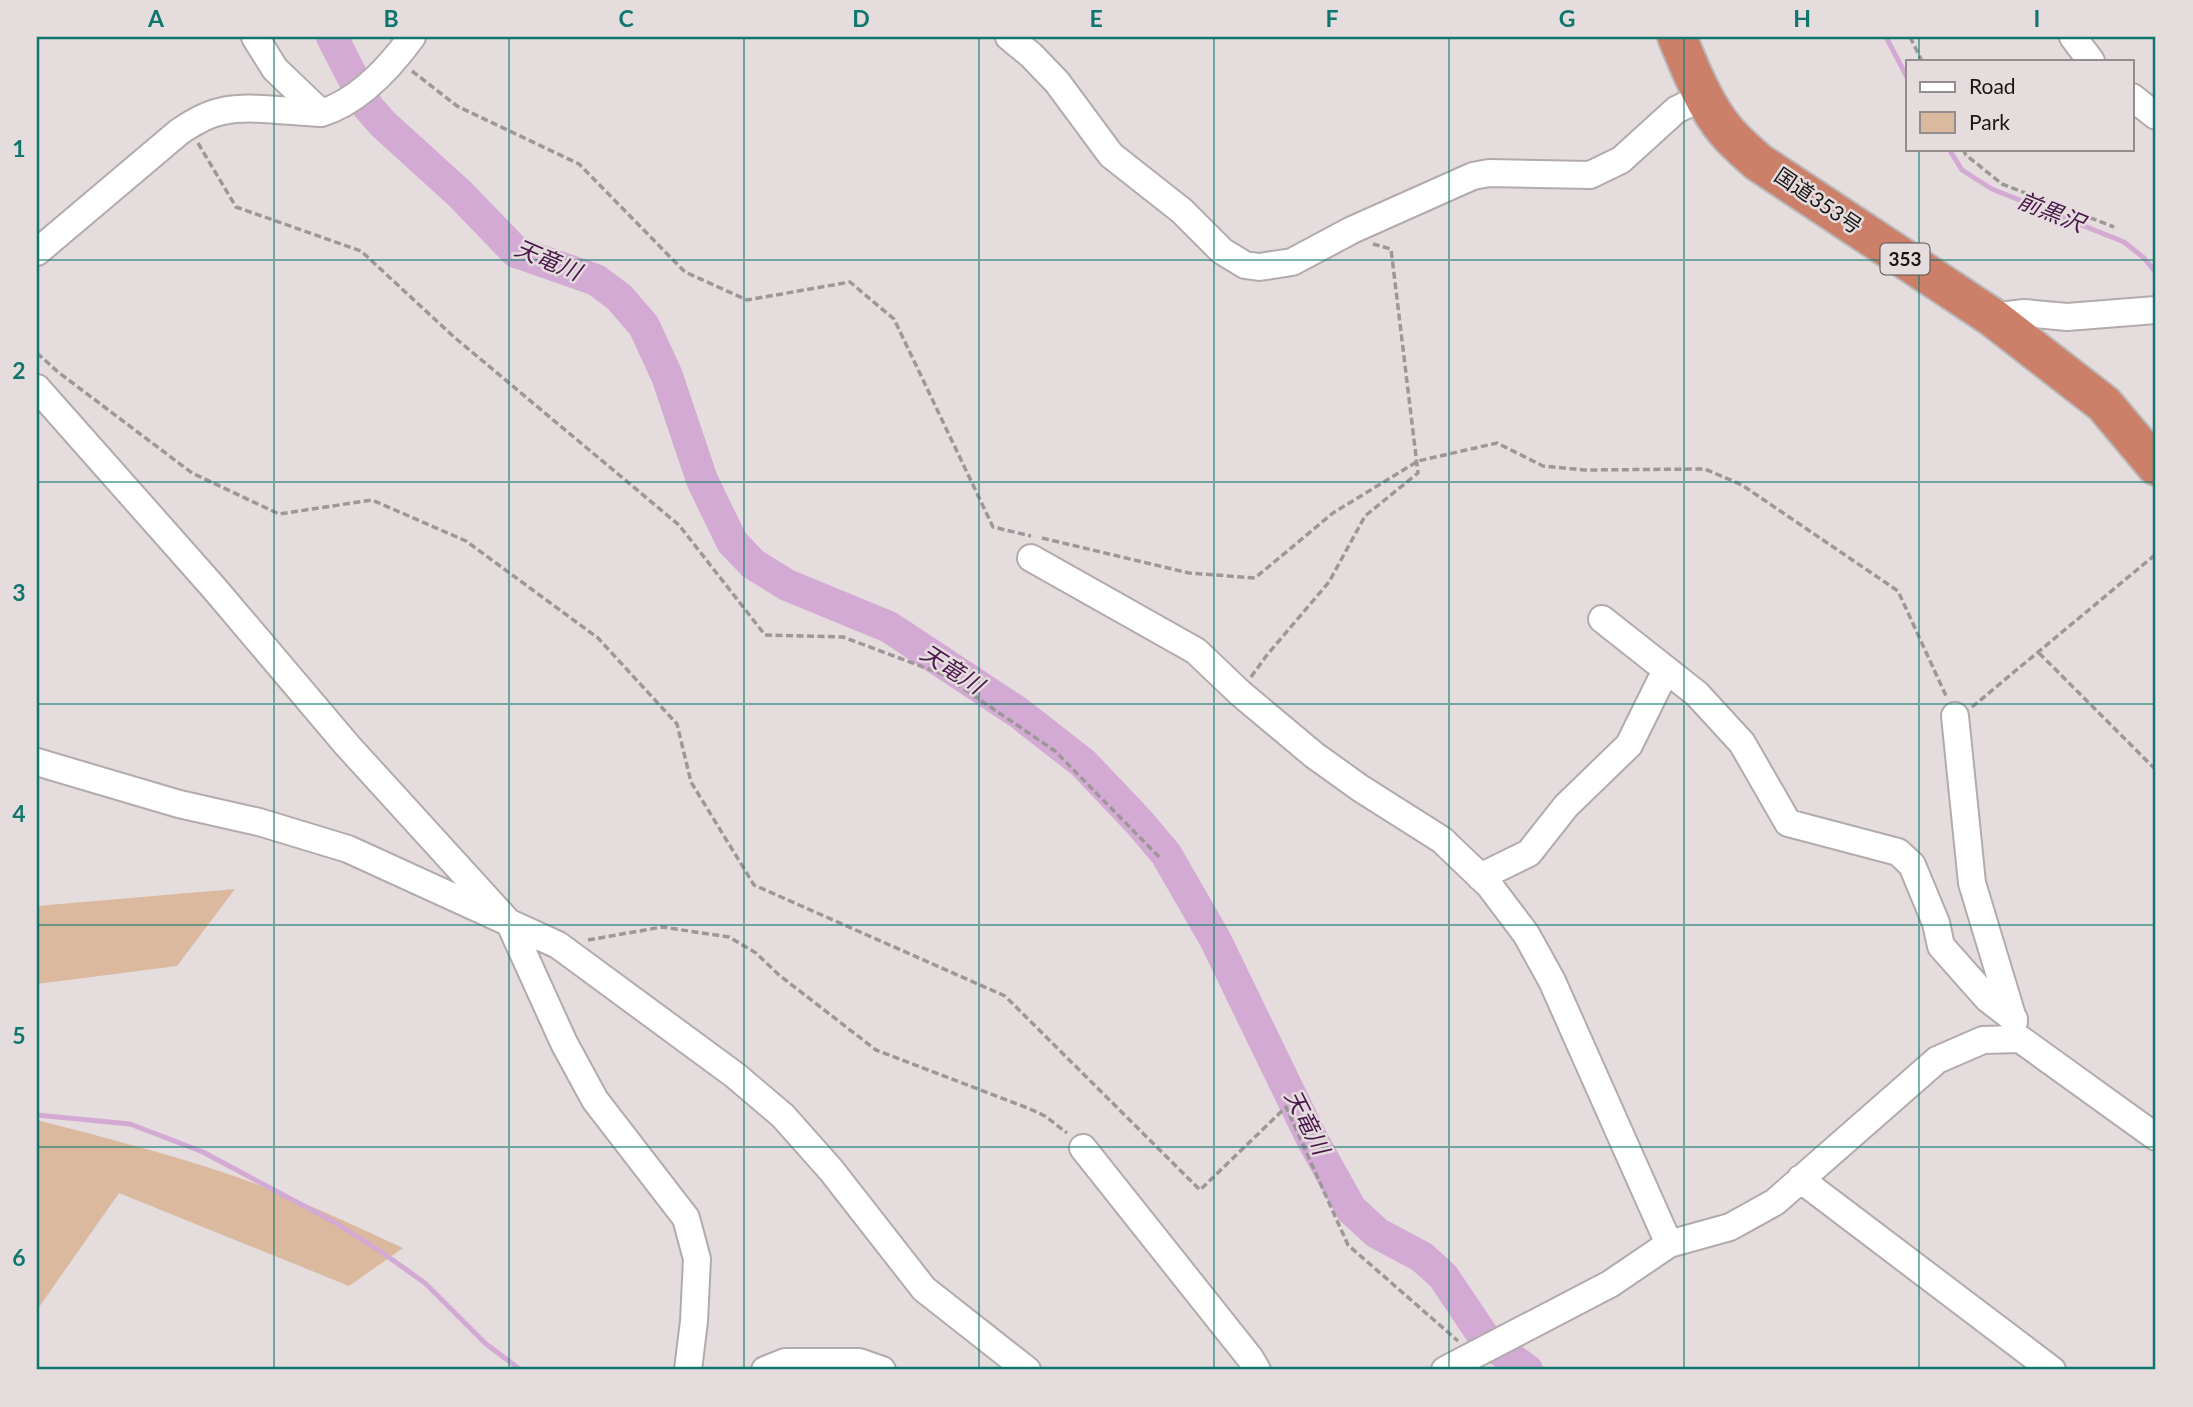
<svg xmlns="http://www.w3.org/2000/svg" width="2193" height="1407" font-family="Lato,'Noto Sans JP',sans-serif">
<rect width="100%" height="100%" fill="#e5dcdd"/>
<!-- green -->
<path fill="#dab99f" d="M235,889L177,966L37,984V906Z
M37,1120C103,1137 169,1154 234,1176C291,1196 347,1222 403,1248L349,1286L119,1193L37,1310Z"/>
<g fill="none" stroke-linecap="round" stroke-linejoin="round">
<!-- stream -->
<path stroke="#d3aad3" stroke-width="5" d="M1886,37L1908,79
M1949,149L1962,170L1992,189L2124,242L2144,258L2156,273
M37,1115L130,1124L203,1152L336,1223L380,1251L425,1283L486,1344L521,1370"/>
<!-- river -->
<path stroke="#d3aad3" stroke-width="32" d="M332,37L368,107L383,124L460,194L516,252L596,280L619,297L644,326L667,376L702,480L732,542L753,564L787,585L889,627L1019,713L1083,763L1139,822L1166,854L1215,939L1312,1139L1351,1209L1377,1233L1422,1257L1443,1276L1486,1340L1527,1370"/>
<!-- minor casing -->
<g stroke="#b3aaab" stroke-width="30">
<path id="minor" d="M255,37L275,69L321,113
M1009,37L1031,55L1057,82L1111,155L1182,211L1222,251L1245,265L1259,267L1292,262L1352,230L1473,176L1489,173L1590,175L1621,160L1676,110L1704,96
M2073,37L2091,61
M2132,97L2156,116
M37,252L179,132C192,123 207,114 223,111C250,105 292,112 321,113C358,102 390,67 412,37
M1992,317L2024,313L2067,317L2156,310
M37,388L214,588L347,745L510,924L564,1043L595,1100L686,1218L697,1259L694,1321L688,1370
M1031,558L1196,651L1240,693L1314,755L1360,788L1442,840L1489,885L1526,934L1552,981L1669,1244
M1602,619L1697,694L1742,743L1788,823L1898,852L1912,865L1936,923L1941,946L1988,999L2014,1019
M1955,716L1972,883L2014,1022
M37,762L179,804L259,822L348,849L558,945L736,1076L783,1116L831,1170L924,1289L1027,1370
M1480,877L1529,853L1566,806L1629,745L1666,670
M1083,1148L1250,1358L1257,1370
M1800,1179L2052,1370
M765,1370L785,1362H859L882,1370
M1445,1370L1610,1284L1669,1244L1730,1227L1775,1202L1937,1060L1983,1040L2020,1039L2156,1137"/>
</g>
<!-- highway casing -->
<g stroke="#bab9b9" stroke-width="42">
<path id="highway" d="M1677,37C1690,68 1704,105 1726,131C1735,142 1747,152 1758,162L1992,317L2104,404L2156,466"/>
</g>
<!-- path -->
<path stroke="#9e9798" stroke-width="3.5" stroke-dasharray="7 3.5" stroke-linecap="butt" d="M1910,37L1922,61
M412,71L457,106L579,164L685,272L747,300L850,282L894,319L993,527L1031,536
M198,143L236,207L361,251L454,337L679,525L765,635L843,637L942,674L1055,751L1160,858
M1963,149L1966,155L2002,184L2114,227
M37,353L58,372L192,473L279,514L372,500L466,541L598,638L677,724L691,782L754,885L1005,996L1200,1190L1286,1107L1348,1245L1458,1341
M1042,538L1189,573L1255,578L1333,513L1418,461L1497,443L1543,466L1584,470L1705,469L1742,485L1898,591L1947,698
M2039,653L2156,770
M1251,677L1267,655L1329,582L1365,516L1418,473L1391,249L1373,244
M1972,707L2156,554
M588,940L662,927L729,937L756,953L779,975L876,1050L1030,1109L1045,1116L1067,1133"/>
<!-- minor -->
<use href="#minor" stroke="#fff" stroke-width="26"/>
<!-- highway -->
<use href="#highway" stroke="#cc806a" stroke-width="38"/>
</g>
<!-- grid -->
<path fill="none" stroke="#0f766e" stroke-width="2" stroke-opacity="0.55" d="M274,37V1370M509,37V1370M744,37V1370M979,37V1370M1214,37V1370M1449,37V1370M1684,37V1370M1919,37V61M1919,149V1370M37,260H2156M37,482H2156M37,704H2156M37,925H2156M37,1147H2156"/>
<g text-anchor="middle" stroke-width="5" stroke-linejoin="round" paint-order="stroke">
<!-- shield labels -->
<rect fill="#e5dcdd" stroke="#565152" stroke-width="2" x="1880.5" y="243.5" width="49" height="31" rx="5"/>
<g font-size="19" font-weight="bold" fill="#191616">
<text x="1905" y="266">353</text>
</g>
<!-- street labels -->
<g font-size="21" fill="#191616" stroke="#e5dcdd">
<text transform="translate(1818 201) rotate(34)" y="7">国道353号</text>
</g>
<!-- water labels -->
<g font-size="23" font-style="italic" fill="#49184b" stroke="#e5dcdd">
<text transform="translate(2051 212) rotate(22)" y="8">前黒沢</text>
<text transform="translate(548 260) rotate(23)" y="8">天竜川</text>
<text transform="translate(952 669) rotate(33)" y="8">天竜川</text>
<text transform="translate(1307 1122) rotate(63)" y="8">天竜川</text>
</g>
</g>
<!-- border -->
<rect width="2193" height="1407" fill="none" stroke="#e5dcdd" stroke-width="77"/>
<!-- legend -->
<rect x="1906" y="60" width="228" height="91" fill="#e5dcdd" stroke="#938d8d" stroke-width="2"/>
<rect x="1920" y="82" width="35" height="10" fill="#ffffff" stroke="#938d8d" stroke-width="2"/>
<text x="1969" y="94" font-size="21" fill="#191616">Road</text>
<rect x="1920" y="112" width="35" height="21" fill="#dab99f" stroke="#938d8d" stroke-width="2"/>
<text x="1969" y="130" font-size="21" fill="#191616">Park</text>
<rect x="38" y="38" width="2116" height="1330" fill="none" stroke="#0f766e" stroke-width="2.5"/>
<g font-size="23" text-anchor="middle" font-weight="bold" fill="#0f766e">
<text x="156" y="27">A</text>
<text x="391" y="27">B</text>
<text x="626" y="27">C</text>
<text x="861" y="27">D</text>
<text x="1096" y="27">E</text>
<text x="1332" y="27">F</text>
<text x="1567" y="27">G</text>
<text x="1802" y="27">H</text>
<text x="2037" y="27">I</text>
<text x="19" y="157">1</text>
<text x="19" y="379">2</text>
<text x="19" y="601">3</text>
<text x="19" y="822">4</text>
<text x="19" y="1044">5</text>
<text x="19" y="1266">6</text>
</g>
</svg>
